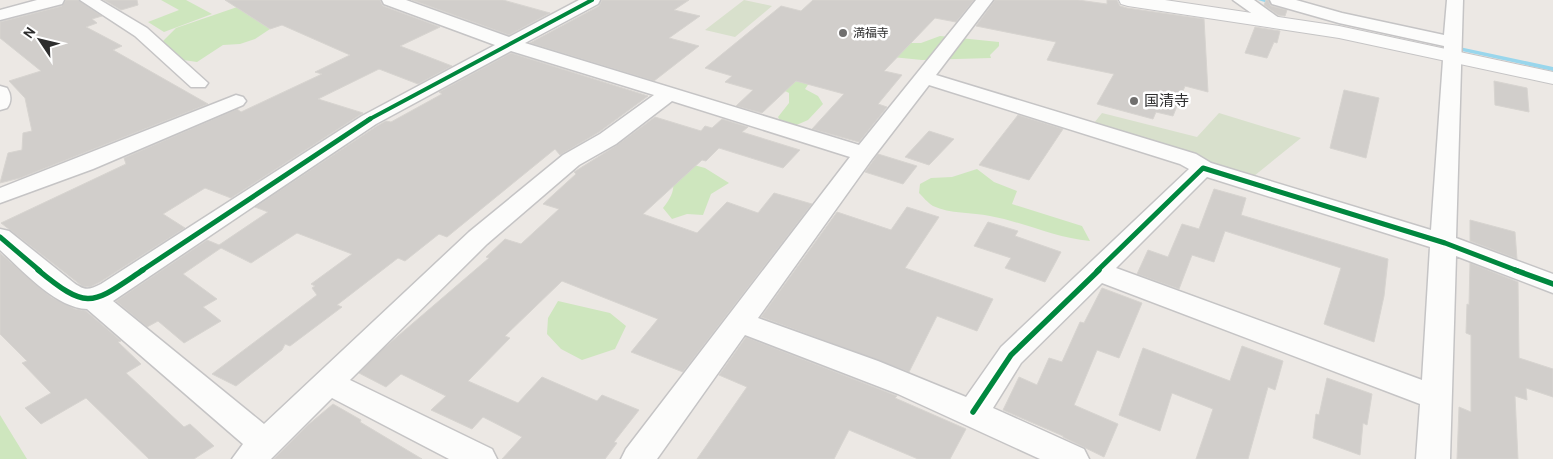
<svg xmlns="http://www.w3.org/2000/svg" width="1553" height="459" font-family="Cabin,'Noto Sans JP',sans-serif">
<rect width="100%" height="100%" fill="#ece8e4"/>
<!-- green -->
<path fill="#cee6be" d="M161,0H186L212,14L164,32L148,22L179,10Z
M246,4L323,26L297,32L292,22L261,23L270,29L255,39L240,44L223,45L197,62L170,58L162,42L176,28Z
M940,36L999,42V46L990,55L991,58L922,60L892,57L900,43H921Z
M816,73L805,89L818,96L823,104L808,120L785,130L778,117L789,103V93L777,87Z
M668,158L705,168L729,183L711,194L703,215L687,214L672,219L663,208C679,188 673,182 668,158Z
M977,169L994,182L1017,191L1012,204L1082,226L1090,241C1055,238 1024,222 990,216C972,212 950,214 933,206C928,203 923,197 919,193L920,184L931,178L952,177Z
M558,301L610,313L626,326L615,349L582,360L561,349L547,334L548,318Z
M0,415L27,459H0Z"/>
<!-- cemetery -->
<path fill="#d8e0cc" d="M744,0L772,6L735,37L705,30Z
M1102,113L1197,137L1219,113L1301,138L1254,176L1090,128Z"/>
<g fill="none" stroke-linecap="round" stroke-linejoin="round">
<!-- stream -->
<path fill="#99d6ec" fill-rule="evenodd" d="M1258,0H1267L1347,24L1342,25Z
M1450,45L1553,67V71L1448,48V46Z"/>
</g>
<!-- building -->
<path fill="#d1cecb" stroke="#d7d4d0" d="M66,0H78L102,16L92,19L97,23L86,27L122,46L113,50L208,104L20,178L0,183L8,153L22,150L23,133L32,131L25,98L9,81L41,71L0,38V22L62,6Z
M104,0H137L138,5L121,10Z
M225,0H380L383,6L440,27L400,46L452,66L418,84L379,69L318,99L363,113L231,198L205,188L163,214L185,228L100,282L90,287L82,286L1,223L126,164L124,158L237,109L241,112L322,74L315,72L350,55L282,25L270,29Z
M412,0H503L550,13L509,35Z
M602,0H689L674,10L700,16L669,38L699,46L654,81L530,43L599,6Z
M813,0H974L956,22L935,18L884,71L902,75L878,104L887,107L859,142L812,129L844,94L796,81L762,113L736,106L753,90L725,82L732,76L705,68L781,6L801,11Z
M995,0H1078L1107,4V0H1117L1120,6L1127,8L1204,19L1208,92L1185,86L1173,116L1156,112L1153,119L1097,104L1114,74L1047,60L1056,42L976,26Z
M1266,0H1268L1271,6L1287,10L1285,16L1278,15L1264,5Z
M1255,27L1280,31L1277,43L1274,42L1267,58L1245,53Z
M511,53L648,96L599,132L560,155L555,149L447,237L439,234L405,261L398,258L337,305L342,307L290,346L285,344L282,350L236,386L212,374L317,295L312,288L315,286L311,284L352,254L297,233L251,263L221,248L183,274L217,299L203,307L221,321L184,343L158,321L147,327L116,301L207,240L219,245L268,212L255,207L377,126L386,121L391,122L442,94L439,92Z
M1494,81L1527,88L1529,112L1495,105Z
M1344,90L1379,98L1366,158L1330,148Z
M1018,115L1063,129L1029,180L979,165Z
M655,117L701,131L705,126L712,128L722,119L748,127L742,132L800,150L783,168L719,148L706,161L702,160L643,214L697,233L727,202L758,213L774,193L812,204L683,372L631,352L658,319L562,281L505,336L510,338L468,381L518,403L542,377L597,401L602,395L639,410L614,442L617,443L605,459H502L522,437L483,417L472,429L431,410L446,396L401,374L386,387L359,373L384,348L489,258L486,257L505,239L521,244L559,209L543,204L576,174L574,172L617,145Z
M929,131L954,139L929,165L905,157Z
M878,154L917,166L903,184L865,172Z
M1214,189L1246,198L1241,215L1388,259L1384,296L1374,342L1324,324L1341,268L1225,231L1214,262L1192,255L1179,289L1137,274L1148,250L1168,257L1182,224L1199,229Z
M907,207L939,217L905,268L993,299L977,331L937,316L909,372L761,317L837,212L891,230Z
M1470,220L1515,232L1517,259L1470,241Z
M988,222L1018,231L1015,236L1061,252L1045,282L1005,268L1011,258L974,246Z
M0,253L51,297L75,309L86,311L121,341L118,342L141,364L126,373L184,427L190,424L214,446L194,459H149L86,398L41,424L25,408L51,393L22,363L27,361L0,334Z
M1470,263L1518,282L1519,358L1553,369V397L1526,388L1527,400L1515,396L1518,459H1457L1459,407L1471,412V335L1466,333L1467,304L1469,305Z
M1102,288L1142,303L1119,358L1097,350L1074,405L1118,424L1104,457L1063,437V436L1003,410L1019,377L1037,385L1049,358L1062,362L1080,322L1084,323Z
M746,337L897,396L895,398L966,429L950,459H918L849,430L834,459H697L747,387L719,375Z
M1242,346L1283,361L1275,390L1268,387L1248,459H1196L1213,409L1172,393L1160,431L1119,415L1143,348L1230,381Z
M1327,378L1372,394L1367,425L1363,423L1360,455L1313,438L1316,414L1319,415Z
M333,404L361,420L360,422L422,459H274L308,425Z"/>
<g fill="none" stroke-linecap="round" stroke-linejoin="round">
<!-- street casing -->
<g stroke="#c5c4c5" stroke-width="3">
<path id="street" d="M37,0H64L62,4L0,20V10Z
M80,0H100L147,28L208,83L205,87H191L135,36Z
M382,0H406L509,37L579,0H600L598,4L525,43L859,145L976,0H993L936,75L1196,154L1211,163L1431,230L1444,46L1339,23L1272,4L1270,0H1296L1342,13L1444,35L1447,0H1463L1456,238L1553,274V293L1456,256L1450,459H1416L1420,404L1102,283L1021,363L993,408L1084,449L1089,459H1040L898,394L745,335L657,459H621L626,449L850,157L672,101L616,144L579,165L487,244L350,380L492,449L497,459H449L332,398L271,459H232L243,444L87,309C56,308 22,270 0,250V229L9,231L74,283C85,291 89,290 101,284L362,116L495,45L384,4ZM511,51L654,95L600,134L563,155L469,232L264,424L113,301L376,124ZM929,85L1180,164L1189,169L1001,347L966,397L878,361L758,318L872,159ZM1207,177L1430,247L1422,380L1116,268Z
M1233,0H1254L1283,21L1280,25H1268Z
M0,86L7,88C11,94 12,102 7,108L0,110Z
M236,95L243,97L246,101L243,105L93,169L0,203V188Z"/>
</g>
<!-- secondary casing -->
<g stroke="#c5c4c5" stroke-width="2">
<path id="secondary" d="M1119,0H1165L1339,26L1553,72V84L1339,38L1128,6L1121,4Z"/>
</g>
<!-- street -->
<use href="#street" fill="#fcfcfb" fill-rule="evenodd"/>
<!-- secondary -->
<use href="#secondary" fill="#fcfcfb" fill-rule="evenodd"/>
<!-- cycleway-far2 casing -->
<g stroke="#fff" stroke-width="6">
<path id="cycleway-far2" d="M368,120L592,0"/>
</g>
<!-- cycleway-far1 casing -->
<g stroke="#fff" stroke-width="8">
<path id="cycleway-far1" d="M0,237L40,271
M141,271L370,119
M1097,271L1203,168L1445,243L1518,271"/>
</g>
<!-- cycleway casing -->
<g stroke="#fff" stroke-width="9">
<path id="cycleway" d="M38,270C89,312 92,304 143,270
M1515,270L1553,284
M973,412L1011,355L1099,270"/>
</g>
<!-- cycleway-far2 -->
<use href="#cycleway-far2" stroke="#00873e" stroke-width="4"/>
<!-- cycleway-far1 -->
<use href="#cycleway-far1" stroke="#00873e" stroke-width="5"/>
<!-- cycleway -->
<use href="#cycleway" stroke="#00873e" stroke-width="5.5"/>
</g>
<!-- markers -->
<g fill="#706f6e" stroke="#fff" stroke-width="2">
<circle cx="843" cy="33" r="5"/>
<circle cx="1134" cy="101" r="5"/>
</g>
<g text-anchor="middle" stroke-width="5" stroke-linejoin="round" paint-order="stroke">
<!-- far-poi labels -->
<g font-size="12" fill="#2e2e2e" stroke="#fff" text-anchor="start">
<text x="853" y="37">満福寺</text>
</g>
<!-- poi labels -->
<g font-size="15" fill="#2e2e2e" stroke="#fff" text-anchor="start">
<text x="1144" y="106">国清寺</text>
</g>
</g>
<!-- north arrow -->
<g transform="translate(40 40) rotate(305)" stroke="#ffffff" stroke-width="4" paint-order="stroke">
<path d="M0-4L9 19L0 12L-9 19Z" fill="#2e2e2e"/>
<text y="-8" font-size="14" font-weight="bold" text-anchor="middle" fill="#2e2e2e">N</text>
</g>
</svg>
